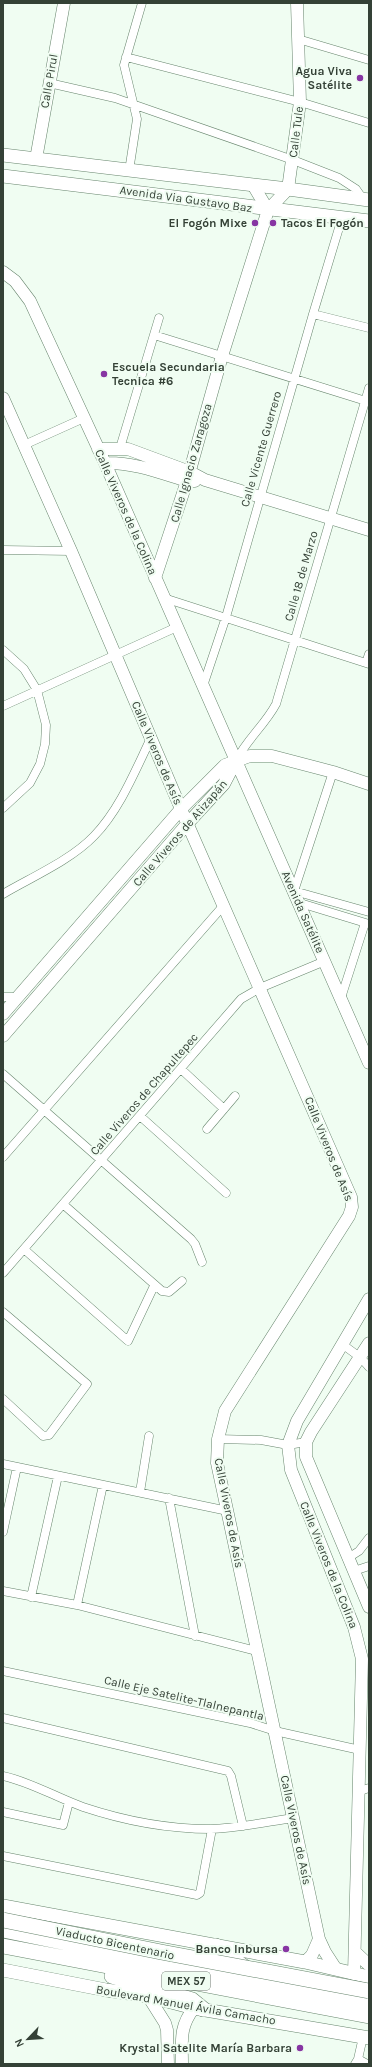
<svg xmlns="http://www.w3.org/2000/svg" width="372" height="2067" font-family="Karla,sans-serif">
<rect width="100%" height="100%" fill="#f0fdf2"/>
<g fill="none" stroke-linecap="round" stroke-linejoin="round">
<!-- street casing -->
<g stroke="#67856d" stroke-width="9">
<path id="street" d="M298,39L369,60
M126,57L300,102L369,123
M49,83L115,98L293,160L339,178L356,189L363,199
M129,171L137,119L124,65L142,3
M313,314L369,328
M154,335L369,402
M24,445L84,418
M120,448L159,318
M3,550L71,551
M164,598L369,664
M3,650L24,669L37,690L46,725L45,744L40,764L30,783L3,808
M366,663L369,654
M203,686L226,617L313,314L342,218
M3,706L177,627
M236,761C246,740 265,725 276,704L369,388
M333,772L294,891L369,912
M3,894C32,877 71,860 94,836C120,809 135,771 151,738
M300,903L369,924
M3,997H18
M341,998L365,923
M181,1069L224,1109
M3,1074L191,1239L195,1244L202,1262
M140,1116L226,1193
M207,1129L235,1096
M3,1157L224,905
M64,1205L162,1291L169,1292L182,1281
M25,1250L128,1341L154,1286
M3,1273L241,999L260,988L325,961
M3,1312L87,1384L49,1435L43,1436L3,1399
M342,1344L361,1358L369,1367
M218,1439L261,1440L288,1445L306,1442
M3,1464L228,1511
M140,1492L149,1436
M169,1498L195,1636
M3,1532L17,1467
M348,1558L359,1551L369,1538
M354,1571L369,1566
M3,1591L77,1605L256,1651
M31,1597L58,1476
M77,1605L103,1485
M3,1671L250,1723L275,1731L360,1750
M3,1718L228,1771L231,1776L243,1826
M3,1776C31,1782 55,1797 83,1807C125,1821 166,1829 211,1829C238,1828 266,1822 293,1818
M360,1791L369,1788
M3,1812L63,1825L69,1802
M3,1856L197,1895L200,1893L212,1829
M358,2059L367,2064
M355,2064L358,2059L363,2037"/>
</g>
<!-- secondary casing -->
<g stroke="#67856d" stroke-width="13">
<path id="secondary" d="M36,159L64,3
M253,185L268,210
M3,272L15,281L30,301L105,463L369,1063
M3,398L71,551L181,809L351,1197L352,1207L349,1216L225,1411L218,1439L217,1463L319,1939L325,1952L336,1969
M98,449H128L190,472L205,480L369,530
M105,463C133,462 161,473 187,481H195
M155,578L187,481L222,356L268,210L288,189L300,102L297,3
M3,1014L181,809L225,765L250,756H272L333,772L369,784
M3,1036L188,823L224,784L236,761
M369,1343L311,1432L306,1442V1457L369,1607
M355,1952L369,1965
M305,1962L312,1955L319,1939
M354,1974L362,1659L354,1627L291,1470L288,1445L297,1421L369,1299
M148,1996L165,2023L167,2030L168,2064
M182,2064C182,2041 179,2027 194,2008"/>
</g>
<!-- primary casing -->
<g stroke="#67856d" stroke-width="14">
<path id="primary" d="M3,155L288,189L369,200
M3,176L369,221
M3,1906L305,1962L369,1977
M3,1970L106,1990L148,1996L194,2008L369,2038"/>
</g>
<!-- highway casing -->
<g stroke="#67856d" stroke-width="16">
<path id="highway" d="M3,1930L369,2005
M3,1946L369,2016
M216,1946L248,1970
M112,1976L192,2000L203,2009"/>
</g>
<!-- street -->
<use href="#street" stroke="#fff" stroke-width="8"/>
<!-- secondary -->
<use href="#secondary" stroke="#fff" stroke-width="12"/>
<!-- primary -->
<use href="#primary" stroke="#fff" stroke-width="13"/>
<!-- highway -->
<use href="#highway" stroke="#fff" stroke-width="15"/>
<!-- highway-bridge casing -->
<g stroke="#67856d" stroke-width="16" stroke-linecap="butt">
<path id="highway-bridge" d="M3,1920L161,1952L369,1991"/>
</g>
<!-- highway-bridge -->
<use href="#highway-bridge" stroke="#fff" stroke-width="15"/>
</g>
<!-- markers -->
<g fill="#8735a3" stroke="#f0fdf2" stroke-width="1.5">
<circle cx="360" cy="78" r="4"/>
<circle cx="255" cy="223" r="4"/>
<circle cx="273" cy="223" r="4"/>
<circle cx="104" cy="374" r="4"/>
<circle cx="286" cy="1949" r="4"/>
<circle cx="300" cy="2048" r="4"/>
</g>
<g text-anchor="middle" stroke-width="4" stroke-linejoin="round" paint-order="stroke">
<!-- shield labels -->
<rect fill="#f0fdf2" stroke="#6c796e" stroke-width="1" x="162" y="1972" width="48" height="18" rx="3"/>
<g font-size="11" font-weight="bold" fill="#344136">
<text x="186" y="1985">MEX 57</text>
</g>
<!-- poi labels -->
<g font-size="12" font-weight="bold" fill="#344136" stroke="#f0fdf2" text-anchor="end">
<text x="352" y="75">Agua Viva<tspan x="352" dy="14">Satélite</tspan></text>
<text x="247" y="227">El Fogón Mixe</text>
<text x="281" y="227" text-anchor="start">Tacos El Fogón</text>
<text x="112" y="371" text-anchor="start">Escuela Secundaria<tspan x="112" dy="14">Tecnica #6</tspan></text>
<text x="278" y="1953">Banco Inbursa</text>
<text x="292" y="2052">Krystal Satelite María Barbara</text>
</g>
<!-- street labels -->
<g font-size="12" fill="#344136" stroke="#f0fdf2">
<text transform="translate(49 81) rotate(-80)" y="4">Calle Pirul</text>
<text transform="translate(296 132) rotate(-83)" y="4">Calle Tule</text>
<text transform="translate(186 199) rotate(8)" y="4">Avenida Via Gustavo Baz</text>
<text transform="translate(261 449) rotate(-74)" y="4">Calle Vicente Guerrero</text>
<text transform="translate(191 463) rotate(-74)" y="4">Calle Ignacio Zaragoza</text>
<text transform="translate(126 512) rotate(66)" y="4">Calle Viveros de la Colina</text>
<text transform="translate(301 576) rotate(-74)" y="4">Calle 18 de Marzo</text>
<text transform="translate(157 753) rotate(67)" y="4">Calle Viveros de Asís</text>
<text transform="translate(180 833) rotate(-49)" y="4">Calle Viveros de Atizapán</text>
<text transform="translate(303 912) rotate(66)" y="4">Avenida Satélite</text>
<text transform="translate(144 1094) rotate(-49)" y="4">Calle Viveros de Chapultepec</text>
<text transform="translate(329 1149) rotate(68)" y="4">Calle Viveros de Asís</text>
<text transform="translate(229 1513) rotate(79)" y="4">Calle Viveros de Asís</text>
<text transform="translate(329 1565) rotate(68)" y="4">Calle Viveros de la Colina</text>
<text transform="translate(184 1698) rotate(13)" y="4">Calle Eje Satelite-Tlalnepantla</text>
<text transform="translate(296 1830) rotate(78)" y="4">Calle Viveros de Asís</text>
<text transform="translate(115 1943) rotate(12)" y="4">Viaducto Bicentenario</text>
<text transform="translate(186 2005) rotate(10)" y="4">Boulevard Manuel Ávila Camacho</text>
</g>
</g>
<!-- border -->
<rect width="372" height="2067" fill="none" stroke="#344136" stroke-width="8"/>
<!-- north arrow -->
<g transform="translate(28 2039) rotate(245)" stroke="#f0fdf2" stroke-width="3" paint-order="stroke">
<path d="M0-3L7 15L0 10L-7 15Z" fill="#344136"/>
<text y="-6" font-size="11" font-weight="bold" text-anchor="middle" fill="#344136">N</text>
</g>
</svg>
